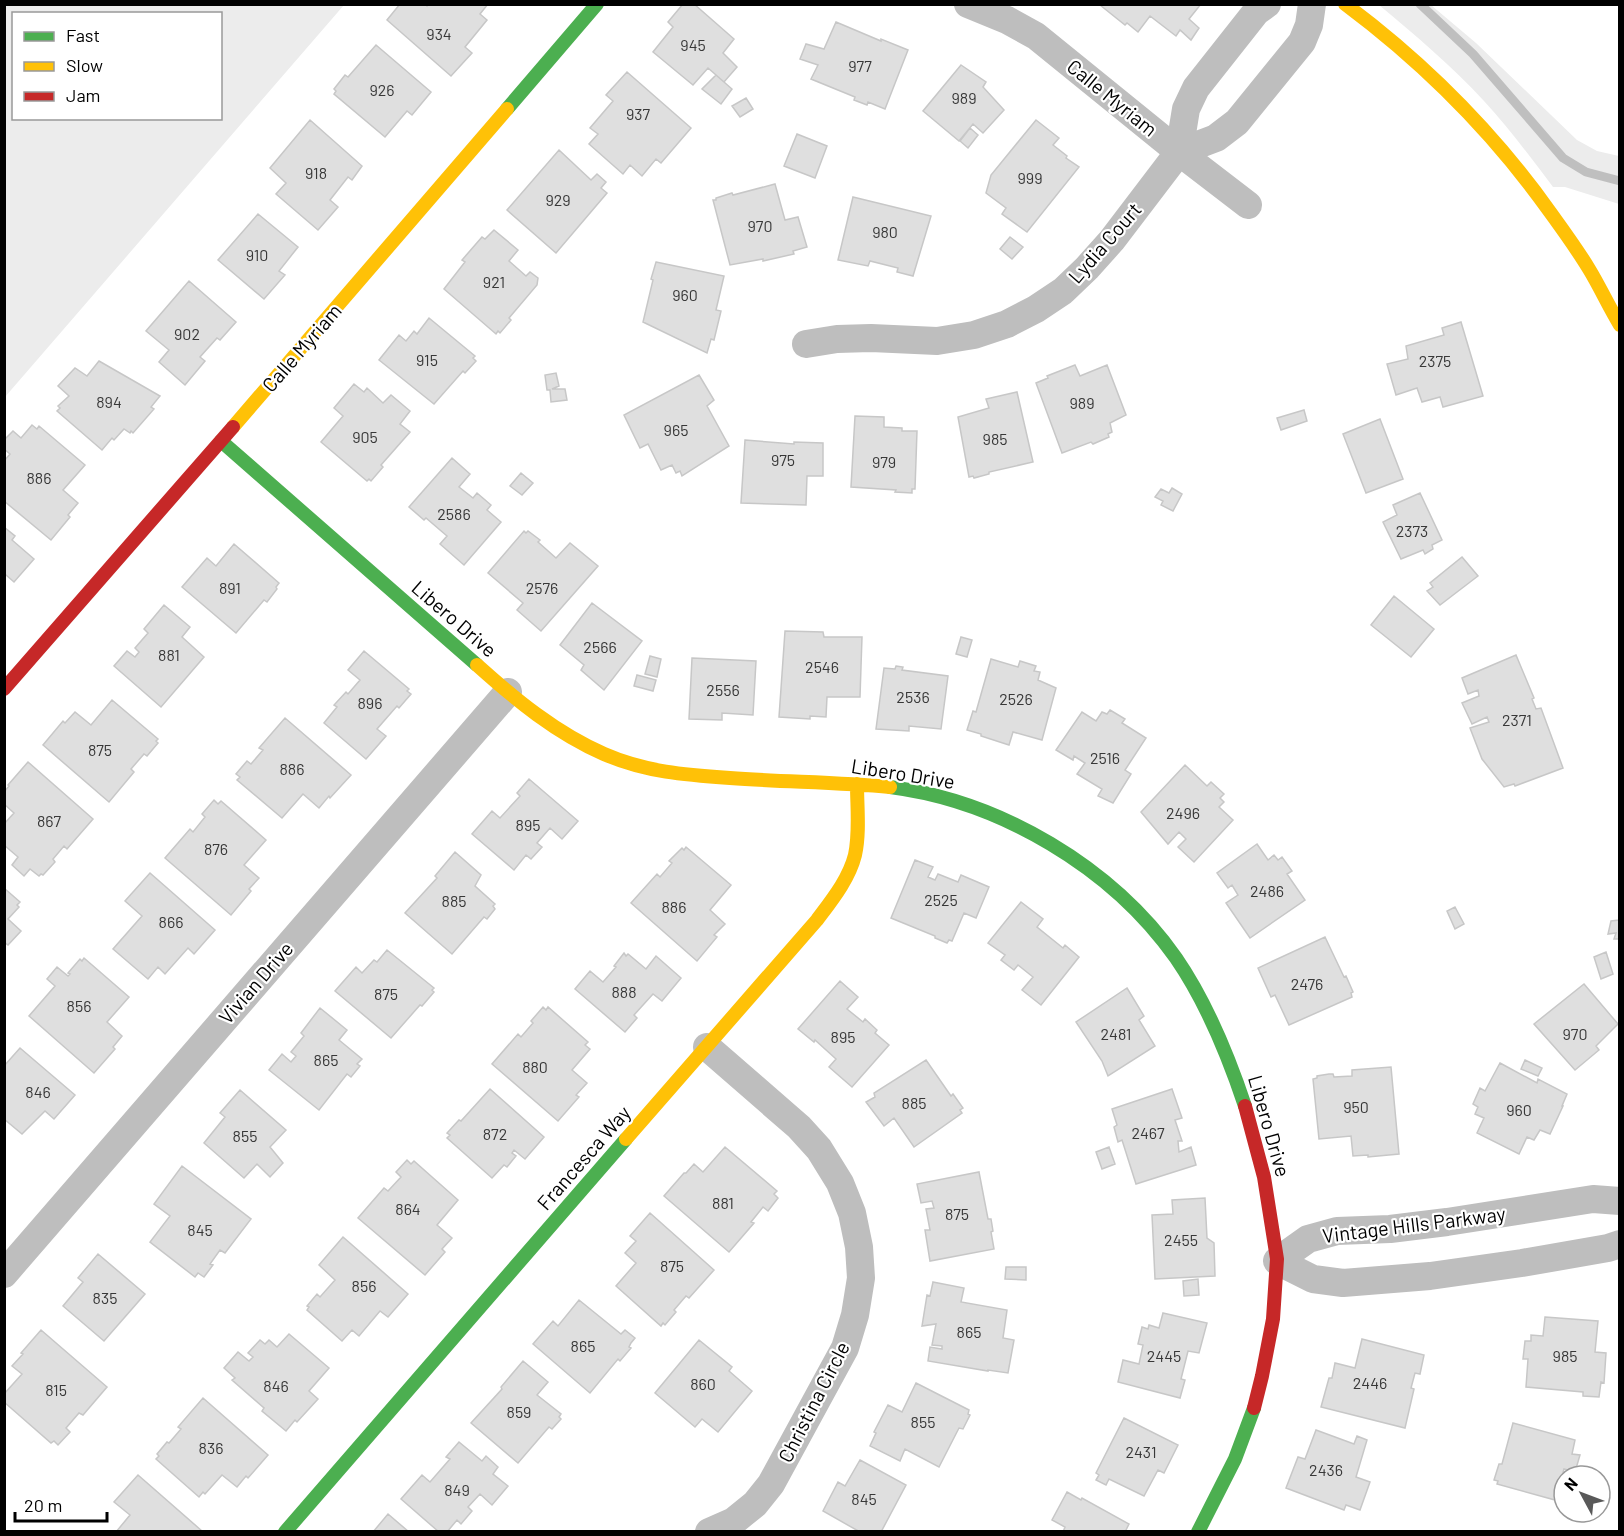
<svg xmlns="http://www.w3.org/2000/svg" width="1624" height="1536" font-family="Barlow,sans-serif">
<rect width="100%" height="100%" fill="#fff"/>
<!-- green -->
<path fill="#ececec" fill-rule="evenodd" d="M4,5H344L5,397H4ZM14,14H220V118H14Z
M1379,5H1431L1476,43L1577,140L1597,151L1619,156V204L1565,187H1553C1531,158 1509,128 1484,101C1452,66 1415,35 1379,5Z"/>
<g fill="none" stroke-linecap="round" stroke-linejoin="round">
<!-- stream -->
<path stroke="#bfbfbf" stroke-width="9" d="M1420,4L1473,54L1563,158L1586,172L1620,181"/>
</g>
<!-- building -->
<path fill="#dfdfdf" stroke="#c7c7c7" stroke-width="1.5" d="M400,4H425L427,6L428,4H488L480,14L487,20L465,47L472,53L451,76L387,20Z
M683,4H694L734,39L723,53L737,67L724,82L708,68L693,85L653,52L673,27L668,22Z
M1101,4H1201L1189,19L1199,28L1191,40L1180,30L1176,36L1150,16L1138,32L1127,23L1125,25L1100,5Z
M836,22L881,41V39L908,50L885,109L868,102L867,105L854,100L855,97L811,79L818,65L800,59L806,44L824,49Z
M376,45L431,92L412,115L407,111L385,137L334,94L336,91L334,89L345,75L348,77Z
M961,65L986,82L983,87L1004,110L983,133L973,124L959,141L923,111Z
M627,72L691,128L661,163L656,159L642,176L630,165L623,174L589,144L598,134L590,128L613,101L606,95Z
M716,75L732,89L721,104L702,89Z
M746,98L753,109L740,117L732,106Z
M310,120L362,166L352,180L348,177L330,200L338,207L318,230L276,194L286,183L270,168Z
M1036,120L1059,138L1053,145L1067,156L1066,158L1079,167L1027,232L1002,214L1006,208L986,193L991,175Z
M970,128L978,135L968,148L960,141Z
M797,134L827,146L815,178L784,166Z
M559,150L591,180L597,174L606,182L601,188L607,193L556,253L507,210Z
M775,184L785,220L798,217L807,247L793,251L794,254L763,261V259L730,265L713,200H716V198L732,193L733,195Z
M853,197L931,216L913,276L897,272L898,268L870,261L868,266L838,260Z
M258,214L298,247L279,271L285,275L264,299L218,260Z
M494,230L518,250L509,261L526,276L530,272L538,278L537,285L509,318L511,320L500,333L498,331L496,334L444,289L465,262L462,260L482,237L485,239Z
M1010,237L1023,247L1012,259L1000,249Z
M656,262L724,276L716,310L721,311L714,340L711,339L707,353L643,322L653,280L651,279Z
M189,281L236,322L220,340L217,338L200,357L205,361L185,385L159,362L169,350L146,331Z
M429,318L475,356L473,358L476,361L465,373L463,371L434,404L379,360L399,335L406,341L414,331L417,334Z
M1461,322L1483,396L1443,407L1440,397L1422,402L1417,388L1396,395L1387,364L1408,359L1406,346L1444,335L1442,328Z
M99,361L160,396L151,407L154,409L133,433L131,431L130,433L124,429L114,440L112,438L102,450L57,411L60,408L58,406L69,396L58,386L75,368L87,376Z
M1075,365L1080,376L1107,365L1126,415L1110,423L1112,432L1108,434L1109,437L1093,444L1091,442L1062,453L1036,383L1048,378L1047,376Z
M556,373L559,386L552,389H565L567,400L551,402L550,390H547L545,375Z
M699,375L714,400L707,406L729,446L682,476L680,471L676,473L672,465L661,470L648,444L640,448L624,415Z
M354,384L364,392L367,388L383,403L391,395L410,411L400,424L410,432L381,465L383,467L371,481L369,479L367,481L321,442L343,416L334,408Z
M1017,392L1033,462L989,472V474L974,478L973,476L969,477L958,417L989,408L986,399Z
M1304,410L1307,421L1281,430L1277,418Z
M855,416L884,417V427L902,428V431H917L915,489H912V493L895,492L896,490L851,487Z
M1380,419L1403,479L1366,493L1343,434Z
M32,425L37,429L39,426L85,465L63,490L78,503L68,515L70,517L51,540L4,501V461L10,454L4,449V440L13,431L21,438Z
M745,440L794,444V442L823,443V476H807L806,505L741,503Z
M452,458L470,474L459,487L473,498L477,493L491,505L487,510L501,522L464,565L440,544L447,536L426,518L424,520L409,507Z
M521,473L533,483L522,495L510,486Z
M1172,488L1182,494L1173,511L1161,505L1163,501L1155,497L1161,489L1169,493Z
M1420,493L1442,540L1432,545L1433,549L1425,554L1423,550L1401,559L1383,522L1397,515L1393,505Z
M4,527L15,536L12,540L34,559L14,582L6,575L4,577Z
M524,531L526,533L528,531L540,540L538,542L556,558L570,543L598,566L541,631L517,610L523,603L488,573Z
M234,544L279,583L276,587L277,589L267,602L264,600L236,633L182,587L207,558L216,566Z
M1462,557L1478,576L1440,605L1427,591L1433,587L1430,583Z
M1394,596L1434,629L1411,657L1371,625Z
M592,603L642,641L604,690L581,670L584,665L560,645Z
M164,605L190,627L182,637L204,657L161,707L114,666L127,651L135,657L139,652L135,648L148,633L144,629Z
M785,631L823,632L824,637H862L860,697H827L826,717L810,716V719L779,717Z
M961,637L972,640L967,657L956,654Z
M364,651L409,689L407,691L411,694L399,708L397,706L377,729L386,736L366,759L324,723L337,707L334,705L346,692L348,694L360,680L348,670Z
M1516,655L1534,698L1532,699L1536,709L1541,708L1563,768L1515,786L1514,784L1504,787L1482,759L1470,728L1489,722L1487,717L1472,724L1462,703L1479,696L1478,690L1468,694L1462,678Z
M650,656L661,659L657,677L645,674Z
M692,658L756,661L753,715L722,713V720L689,719Z
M991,659L1018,667L1020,661L1036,666L1034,671L1040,672L1038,680L1056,688L1042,740L1013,732L1009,745L981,736V734L967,730L973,711L976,712Z
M896,666L903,667L902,670L948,676L941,729L909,726V731L876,729L884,668L895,669Z
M637,675L656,680L653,691L634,686Z
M112,700L158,739L156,741L158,743L147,756L144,754L131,769L134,772L109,802L43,745L63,721L65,723L75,712L91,725Z
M1110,710L1125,719L1122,723L1146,738L1125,770L1131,774L1113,803L1098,796L1102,789L1077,774L1085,763L1074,756L1073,760L1056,750L1082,712L1096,721L1102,712L1107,714Z
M285,718L351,775L330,798L329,796L319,808L303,794L282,818L237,780L240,777L236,774L247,761L251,764L263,750L259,748Z
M28,762L93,819L67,849L64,846L53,859L55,862L43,875L41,874L39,876L30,869L24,876L12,865L18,857L4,845V824L14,813L4,804V792L9,786L8,785Z
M1185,765L1207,786L1211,782L1224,794L1220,798L1224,802L1219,807L1233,820L1194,862L1178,847L1186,839L1179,832L1168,844L1141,812Z
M529,779L578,821L562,839L550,828L537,843L542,847L531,859L526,855L514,870L472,834L492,811L500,818L520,796L517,793Z
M214,800L218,804L221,801L266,840L244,865L259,878L249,889L251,891L231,915L165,858L190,829L193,832L205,817L202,814Z
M1257,844L1268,860L1274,855L1278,860L1282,857L1292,871L1287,874L1305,900L1250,938L1226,903L1238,895L1232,885L1228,888L1217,873Z
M686,847L731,885L710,910L725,924L714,935L717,937L697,961L631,903L657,874L660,877L672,863L669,861L682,848L684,850Z
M455,852L481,875L475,886L495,904L493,906L495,909L487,919L484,917L452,954L405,913L437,878L435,876Z
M915,860L933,867L928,877L935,880L938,874L958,882L961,875L989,887L976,918L964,913L952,941L949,940L947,943L935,938V936L891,918Z
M150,873L215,930L194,954L188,948L165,974L158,967L148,979L113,949L142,916L125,901Z
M4,888L20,902L17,905L19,907L8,919L21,931L8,945L4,942Z
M1021,902L1043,919L1037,927L1063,948L1065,945L1079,957L1041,1005L1022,990L1033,977L1018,965L1014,970L1001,960L1005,955L988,943Z
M1455,907L1464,924L1455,929L1447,911Z
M1620,917V939H1614L1616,933L1608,934L1611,921L1619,920Z
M1325,937L1344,977L1346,976L1353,992L1351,993L1352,997L1289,1025L1275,995L1271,997L1258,968Z
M387,950L434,988L432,990L434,992L422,1006L420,1005L391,1038L335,991L356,967L362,973L374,960L377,962Z
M1606,952L1613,974L1601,979L1594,957Z
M624,953L626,956L628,954L646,969L656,956L681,978L662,1001L653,994L634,1015L637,1018L625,1032L575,989L590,971L603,982L616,967L614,966Z
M84,958L129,997L107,1022L122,1036L113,1047L115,1049L94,1073L29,1016L55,986L47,979L57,967L68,976L70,974L68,973L80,959L82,961Z
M840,981L858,997L847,1009L863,1022L865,1019L877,1030L875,1033L889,1045L852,1087L829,1067L836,1059L815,1040L814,1042L798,1029Z
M1584,984L1618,1024L1596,1046L1599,1050L1575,1070L1534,1024Z
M1127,988L1144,1016L1139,1020L1155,1046L1108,1076L1102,1061L1076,1022Z
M543,1007L546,1010L548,1007L588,1042L585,1045L590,1049L572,1070L587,1083L576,1095L579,1097L558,1121L492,1064L518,1034L521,1037L533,1023L531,1021Z
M320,1008L347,1030L339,1040L362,1059L357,1064L360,1066L351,1077L347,1074L319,1110L269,1070L282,1054L291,1062L296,1056L291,1052L304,1036L301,1033Z
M20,1048L75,1095L54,1119L45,1111L22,1134L4,1119V1066Z
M926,1060L951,1096L953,1094L963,1108L960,1110L962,1113L914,1147L894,1118L884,1126L866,1102L875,1097L874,1093Z
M1525,1060L1542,1068L1538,1076L1521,1069Z
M1500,1063L1537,1083L1538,1079L1567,1094L1562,1106H1563L1550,1134L1540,1130L1534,1140L1527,1137L1519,1154L1477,1133L1484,1118L1475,1114L1478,1107L1473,1104L1480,1088L1485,1091Z
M1391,1067L1399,1154L1368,1157V1155L1353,1156L1351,1136L1319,1139L1313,1079L1317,1078V1076L1329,1074H1333L1334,1077L1352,1076V1070Z
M490,1089L544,1137L525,1159L514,1150L512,1153L516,1156L507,1167L504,1165L492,1178L447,1138L450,1135L447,1133L459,1120L461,1121Z
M1172,1089L1182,1118L1175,1120L1182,1141H1178L1179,1152L1191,1147L1196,1165L1136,1184L1122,1140L1118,1142L1114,1127L1117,1125L1112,1109Z
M240,1090L286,1130L270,1147L283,1163L270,1177L257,1164L244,1178L204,1143L225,1117L220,1113Z
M725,1147L777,1191L774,1194L778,1198L768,1211L763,1207L751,1222L754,1223L729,1252L664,1196L684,1173H686L694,1164L703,1172Z
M1109,1147L1115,1164L1102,1169L1096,1152Z
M407,1160L411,1164L414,1161L458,1200L437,1225L452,1238L442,1249L445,1252L425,1275L358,1218L384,1188L388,1191L401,1177L396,1172Z
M182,1166L251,1219L225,1253L220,1250L210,1264L213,1265L204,1277L198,1273L195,1277L150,1242L170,1216L154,1204Z
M979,1172L988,1219H991L993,1231L991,1232L994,1249L930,1261L925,1230H930L926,1209L934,1208L932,1201L921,1203L917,1184Z
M1205,1198L1207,1238L1214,1243L1215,1276L1155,1279L1152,1215L1173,1214L1172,1200Z
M650,1213L714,1270L689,1298L686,1296L674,1310L676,1312L665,1325L663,1323L661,1326L616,1286L636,1263L625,1253L636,1241L630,1236Z
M343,1237L408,1294L388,1317L380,1311L359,1336L352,1330L342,1341L307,1310L309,1307L307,1306L317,1294L320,1297L335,1280L319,1265Z
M98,1254L145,1294L104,1341L63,1306L83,1282L78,1278Z
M1006,1267H1026V1280L1005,1279Z
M1198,1279L1199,1295L1184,1296L1183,1281Z
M933,1282L964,1288L961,1302L1007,1310L1003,1338L1014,1340L1008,1373L988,1370V1371L928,1361L930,1347L942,1349V1346L932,1345L936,1324L922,1326L927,1295L930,1296Z
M579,1300L621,1334L625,1330L635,1338L631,1343L629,1347L631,1348L620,1361L618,1359L590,1393L533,1344L553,1321L558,1326Z
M1163,1313L1207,1323L1199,1353L1188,1351L1181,1379L1185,1380L1180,1398L1118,1382L1123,1360L1139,1364L1143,1345L1138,1344L1142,1327L1148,1329L1149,1325L1159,1328Z
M1545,1317L1598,1321L1595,1352L1606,1353L1604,1383L1601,1382L1599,1397L1583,1396V1392L1526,1387L1528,1359H1523L1525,1341H1531V1335L1543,1336Z
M41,1330L107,1387L83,1415L79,1413L66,1428L70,1432L58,1445L54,1441L51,1443L4,1402V1394L22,1374L12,1366L23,1354L21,1353Z
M289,1334L329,1368L309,1391L318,1399L297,1422L295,1420L286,1431L262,1411L264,1408L232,1380L235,1378L224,1368L238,1352L249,1361L253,1357L248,1353L260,1340L265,1344L269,1340L277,1347Z
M1362,1339L1424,1355L1420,1374L1415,1373L1411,1388L1414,1389L1405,1428L1321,1407L1329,1378H1332L1335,1363L1355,1368Z
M699,1340L732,1367L729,1371L752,1391L718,1432L702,1419L695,1427L655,1393Z
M523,1361L548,1382L537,1395L561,1414L559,1417L561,1419L552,1429L549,1427L518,1463L471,1423L502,1389L501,1387Z
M916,1383L969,1410L968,1414L970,1415L963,1429L959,1428L939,1467L905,1449L900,1461L870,1446L876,1433L874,1432L888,1405L902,1412Z
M203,1398L268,1455L248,1478L246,1476L237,1487L222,1475L205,1494L203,1492L199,1497L156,1459L159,1456L157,1454L167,1442L169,1443L181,1429L178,1427Z
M1124,1418L1178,1445L1164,1473L1158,1470L1144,1496L1109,1479L1106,1485L1096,1480L1099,1475L1096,1473Z
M1513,1423L1575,1440L1572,1454L1580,1455L1575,1472L1564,1469L1555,1500L1497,1484L1498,1481L1494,1480L1499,1464H1502Z
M1316,1430L1354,1444L1357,1436L1367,1440L1356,1477L1370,1482L1360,1510L1346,1505L1344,1510L1286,1488L1298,1457L1305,1459Z
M459,1442L482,1461L486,1456L498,1467L493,1474L508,1486L492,1505L480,1494L468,1507L472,1511L461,1524L457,1520L447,1532H439L401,1499L422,1475L430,1482L450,1459L446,1457Z
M860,1460L906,1485L881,1532H860L823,1511L838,1482L845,1486Z
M138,1475L202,1531V1532H116L130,1515L114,1502Z
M1067,1492L1081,1500L1082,1498L1129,1524L1125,1532H1063L1065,1527L1052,1520Z
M388,1514L409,1532H373Z"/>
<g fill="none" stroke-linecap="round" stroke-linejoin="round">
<!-- street -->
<path stroke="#bebebe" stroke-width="28" d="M968,4L1007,20L1036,36L1179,152L1248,205
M1179,152L1216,138L1237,122L1302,42L1309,25L1312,4
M806,344L837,339L871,338L937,341L974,335L1007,324L1036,309L1063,291L1087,268L1112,240L1179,152L1186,109L1196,88L1256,12L1267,4
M707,1047L799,1127L819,1149L840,1183L852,1213L859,1247L861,1278L855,1315L845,1348L771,1484L755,1504L734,1521L709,1532
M1620,1201L1593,1199L1447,1222L1390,1229L1337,1231L1308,1239L1277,1261L1313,1279L1343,1283L1430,1276L1522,1263L1608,1248L1620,1244
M4,1274L508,692"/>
<!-- fast -->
<path stroke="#4caf50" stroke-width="14" d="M507,109L597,4
M221,441L477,665
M890,787C1000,801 1112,867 1176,958C1207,1003 1228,1055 1245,1106
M285,1532L626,1139
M1198,1532L1235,1459L1254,1408"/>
<!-- slow -->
<path stroke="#ffc107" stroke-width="14" d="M1345,4C1424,63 1493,132 1550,212C1563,230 1577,249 1589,269C1600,287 1609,307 1620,325
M233,427L507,109
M477,665C516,700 556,733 604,754C645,772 686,775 730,778C783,782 837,782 890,787
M626,1139L817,920C832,900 849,879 855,855C860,832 857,807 857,784"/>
<!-- jam -->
<path stroke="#c62828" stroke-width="14" d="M4,689L233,427
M1245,1106L1264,1177L1277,1259L1273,1319L1262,1376L1254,1408"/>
</g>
<g text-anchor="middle" stroke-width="4.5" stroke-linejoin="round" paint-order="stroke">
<!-- number labels -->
<g font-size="16" fill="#383838">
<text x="439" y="40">934</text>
<text x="693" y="51">945</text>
<text x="860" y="72">977</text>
<text x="382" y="96">926</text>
<text x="964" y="104">989</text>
<text x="638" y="120">937</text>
<text x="316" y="179">918</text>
<text x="1030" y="184">999</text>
<text x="558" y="206">929</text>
<text x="760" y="232">970</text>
<text x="885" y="238">980</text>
<text x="257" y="261">910</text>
<text x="494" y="288">921</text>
<text x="685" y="301">960</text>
<text x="187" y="340">902</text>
<text x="427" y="366">915</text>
<text x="1435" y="367">2375</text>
<text x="109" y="408">894</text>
<text x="1082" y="409">989</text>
<text x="676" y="436">965</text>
<text x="365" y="443">905</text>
<text x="995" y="445">985</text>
<text x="783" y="466">975</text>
<text x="884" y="468">979</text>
<text x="39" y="484">886</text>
<text x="454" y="520">2586</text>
<text x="1412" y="537">2373</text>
<text x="230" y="594">891</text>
<text x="542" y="594">2576</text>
<text x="600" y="653">2566</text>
<text x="169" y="661">881</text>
<text x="822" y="673">2546</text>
<text x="723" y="696">2556</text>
<text x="913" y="703">2536</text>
<text x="1016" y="705">2526</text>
<text x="370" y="709">896</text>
<text x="1517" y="726">2371</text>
<text x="100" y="756">875</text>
<text x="1105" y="764">2516</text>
<text x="292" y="775">886</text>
<text x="1183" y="819">2496</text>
<text x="49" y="827">867</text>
<text x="528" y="831">895</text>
<text x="216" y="855">876</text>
<text x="1267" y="897">2486</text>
<text x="941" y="906">2525</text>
<text x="454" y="907">885</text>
<text x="674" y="913">886</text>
<text x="171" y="928">866</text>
<text x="1307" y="990">2476</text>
<text x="624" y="998">888</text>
<text x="386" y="1000">875</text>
<text x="79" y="1012">856</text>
<text x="1116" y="1040">2481</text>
<text x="1575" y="1040">970</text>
<text x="843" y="1043">895</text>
<text x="326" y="1066">865</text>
<text x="535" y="1073">880</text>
<text x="38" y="1098">846</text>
<text x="914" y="1109">885</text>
<text x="1356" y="1113">950</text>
<text x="1519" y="1116">960</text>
<text x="1148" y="1139">2467</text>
<text x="495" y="1140">872</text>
<text x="245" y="1142">855</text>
<text x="723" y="1209">881</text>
<text x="408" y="1215">864</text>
<text x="957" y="1220">875</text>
<text x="200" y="1236">845</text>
<text x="1181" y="1246">2455</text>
<text x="672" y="1272">875</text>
<text x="364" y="1292">856</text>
<text x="105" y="1304">835</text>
<text x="969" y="1338">865</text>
<text x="583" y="1352">865</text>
<text x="1164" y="1362">2445</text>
<text x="1565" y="1362">985</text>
<text x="1370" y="1389">2446</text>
<text x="703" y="1390">860</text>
<text x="276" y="1392">846</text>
<text x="56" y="1396">815</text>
<text x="519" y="1418">859</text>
<text x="923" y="1428">855</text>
<text x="211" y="1454">836</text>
<text x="1141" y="1458">2431</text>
<text x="1326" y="1476">2436</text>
<text x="457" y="1496">849</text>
<text x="864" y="1505">845</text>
</g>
<!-- street labels -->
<g font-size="20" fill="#000" stroke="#fff">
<text transform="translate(1112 98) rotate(39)" y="7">Calle Myriam</text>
<text transform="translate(1105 243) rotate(-49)" y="7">Lydia Court</text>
<text transform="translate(302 348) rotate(-49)" y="7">Calle Myriam</text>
<text transform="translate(454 619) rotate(41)" y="7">Libero Drive</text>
<text transform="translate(903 774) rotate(9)" y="7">Libero Drive</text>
<text transform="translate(256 983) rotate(-49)" y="7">Vivian Drive</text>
<text transform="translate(1269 1126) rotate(74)" y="7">Libero Drive</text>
<text transform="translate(584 1158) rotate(-49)" y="7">Francesca Way</text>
<text transform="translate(1414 1225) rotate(-7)" y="7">Vintage Hills Parkway</text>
<text transform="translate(814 1402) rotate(-63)" y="7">Christina Circle</text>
</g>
</g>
<!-- border -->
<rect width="1624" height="1536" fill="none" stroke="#000000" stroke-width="12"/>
<!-- legend -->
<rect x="12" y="12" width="210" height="108" fill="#ffffff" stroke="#999999" stroke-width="1.5"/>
<rect x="24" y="32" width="30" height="9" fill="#4caf50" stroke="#999999" stroke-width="1.5"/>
<text x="66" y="42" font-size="18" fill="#000000">Fast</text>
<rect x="24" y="62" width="30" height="9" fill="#ffc107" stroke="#999999" stroke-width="1.5"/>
<text x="66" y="72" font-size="18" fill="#000000">Slow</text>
<rect x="24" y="92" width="30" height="9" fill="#c62828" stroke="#999999" stroke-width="1.5"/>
<text x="66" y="102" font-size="18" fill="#000000">Jam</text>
<!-- north arrow -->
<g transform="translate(1582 1494) rotate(311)"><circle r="28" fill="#ffffff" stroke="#999999" stroke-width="1.5"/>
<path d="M0-4.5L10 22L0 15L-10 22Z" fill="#595959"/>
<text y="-9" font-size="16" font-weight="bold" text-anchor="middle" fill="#000000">N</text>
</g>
<!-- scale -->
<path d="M15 1512v9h92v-9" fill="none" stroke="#000000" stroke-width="3"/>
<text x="24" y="1512" font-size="18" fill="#000000" stroke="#ffffff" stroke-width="4.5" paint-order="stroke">20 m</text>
</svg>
